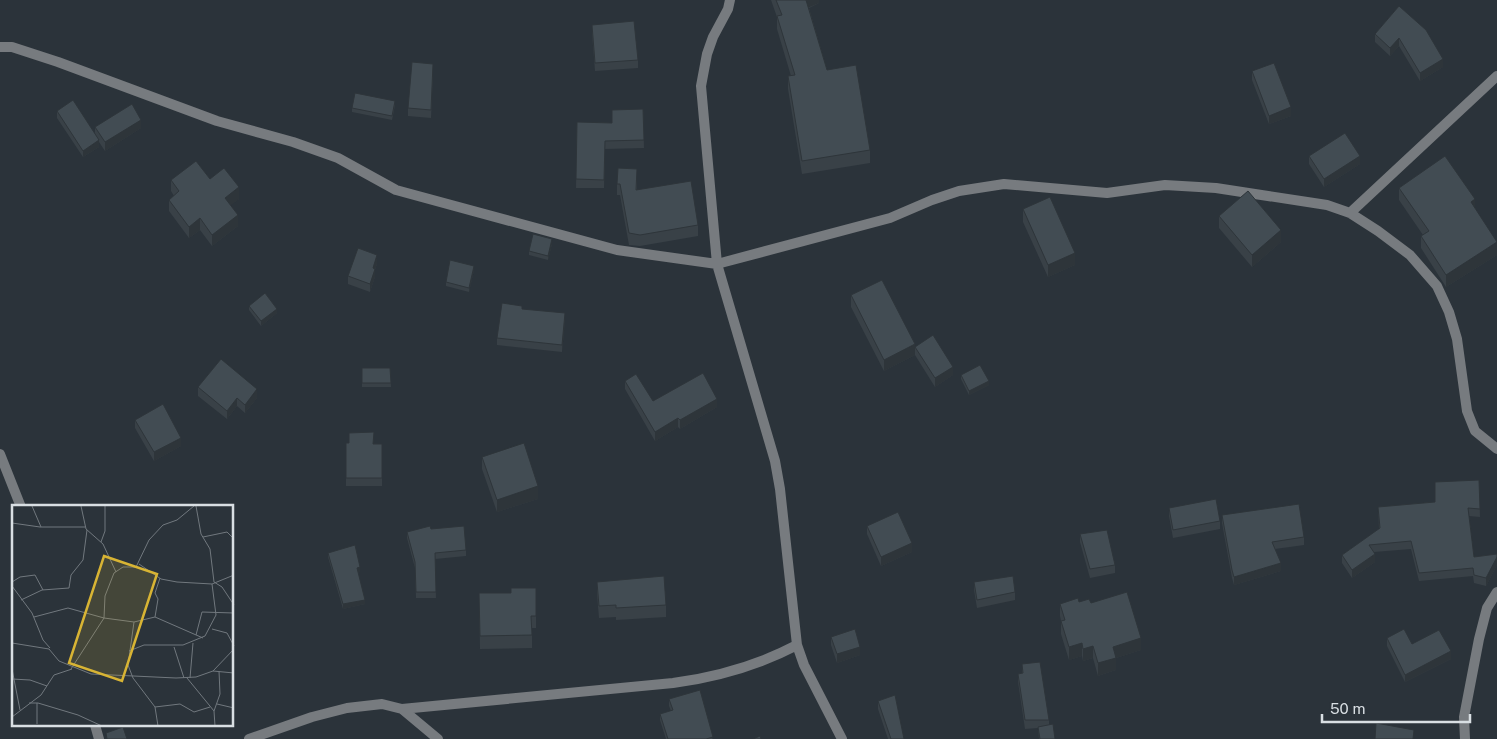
<svg xmlns="http://www.w3.org/2000/svg" width="1497" height="739" font-family="'Public Sans',sans-serif">
<rect width="100%" height="100%" fill="#2b333a"/>
<g fill="none" stroke-linecap="round" stroke-linejoin="round">
<!-- minor -->
<path stroke="#777b7f" stroke-width="10" d="M730,0L728,9L713,37L707,54L701,86L717,264L775,461L780,489L797,645L804,665L842,739
M0,47H12L58,62L217,121L293,142L338,158L396,190L617,250L717,264L890,218L932,200L959,191L1004,184L1107,193L1165,185L1216,188L1327,205L1350,213L1378,231L1410,255L1437,286L1449,312L1457,339L1467,411L1475,431L1497,449
M1350,213L1497,76
M0,454L21,507
M402,709L438,739
M95,725L99,739
M249,739L312,717L347,708L382,704L402,709L673,683C717,677 757,666 797,645
M1465,739L1464,717L1479,639L1487,608L1497,592"/>
</g>
<!-- wall -->
<path fill="#394147" d="M771,0H819V3L809,8L827,70L870,150V163L802,174L788,89V76H791L777,29V17Z
M1399,6L1443,67L1420,81L1399,46L1390,56L1375,42V34Z
M592,25L638,60V68L595,71L592,33Z
M1252,71L1291,116L1269,124L1252,80Z
M433,72L431,118L408,116V108Z
M395,105L392,120L352,112V108Z
M643,109L644,148L605,149L604,188H576L577,122L612,123Z
M57,111L95,134V127L141,128L105,151L99,142V147L83,157L57,118Z
M1309,156L1360,164L1324,187L1309,164Z
M171,180L239,199L230,205L238,226L212,246L200,230L189,238L169,211V200L174,196L171,191Z
M637,181V190L698,225V236L640,246L629,245L620,195H617V184Z
M1399,188L1475,208L1497,255L1446,287L1421,248V236L1423,235L1399,200Z
M1023,209L1075,265L1048,277L1023,222Z
M1219,216L1281,242L1252,267L1219,228Z
M552,244L548,260L529,255V251Z
M377,264L375,270V277L370,292L348,284V276Z
M474,270L469,292L446,286V282Z
M851,295L915,347L953,375L935,387L915,355L884,371L851,307Z
M249,306L277,313L261,326L249,310Z
M522,309L565,320L562,352L497,345V338Z
M362,368H390L391,387H362Z
M961,375L989,385L969,395L961,379Z
M625,381L653,401L717,407L680,429L678,427L655,441L625,389Z
M198,387L257,398L245,413L237,406L227,419L198,396Z
M135,420L181,446L154,461L135,428Z
M346,443L382,444V486H346Z
M482,457L538,499L497,512L482,469Z
M1479,480L1480,517L1469,516L1474,557L1497,554V565L1486,586L1474,583L1473,576L1419,581L1411,549L1374,552L1375,562L1352,578L1342,563V555L1379,529L1378,507L1435,502Z
M1169,508L1220,521V529L1173,538L1169,516Z
M1222,515L1304,537V545L1275,549L1281,571L1234,585L1232,578L1222,523Z
M867,526L912,552L881,566L867,534Z
M407,532L466,550V556L435,559L436,598H416L415,568L407,538Z
M1080,534L1115,565V573L1090,578L1080,542Z
M328,553L360,572H358L365,604L343,609L328,557Z
M597,582L666,605V617L616,620V617L599,618L597,594Z
M974,582L1015,592V600L977,608L974,590Z
M536,588V628H532V648L480,649L479,593H511Z
M1079,602L1141,650L1116,658V670L1098,676L1093,658L1083,661L1082,656L1069,660L1061,634V621L1060,616V604Z
M831,637L860,655L837,663L831,645Z
M1387,638L1412,644L1451,659L1405,682L1387,646Z
M1022,664L1049,720V725L1055,739H1039L1038,728L1025,729L1018,682V674L1022,673Z
M669,699L713,739H666L660,720V714L671,711L669,706Z
M878,701L904,739H888L878,709Z"/>
<!-- shaded-wall -->
<path fill="#2e353a" d="M805,0H819V3L805,9Z
M1399,38V46L1390,56V48Z
M1443,59V67L1420,81V73Z
M1291,107V116L1269,124V116Z
M141,120V128L105,151V142Z
M99,140V147L83,157V151Z
M1360,156V164L1324,187V179Z
M239,187V199L225,210V198Z
M1475,199V211L1471,202Z
M238,215V226L212,246V235Z
M200,218V230L189,238V227Z
M1281,230V242L1252,267V255Z
M552,239V244L548,260V256Z
M1497,242V255L1446,287V275Z
M1075,253V265L1048,277V265Z
M377,255V264L375,270V277L370,292V284L373,268Z
M474,266V270L469,292V288Z
M277,309V313L261,326V321Z
M565,313V320L562,352V345Z
M915,344V355L884,371V360Z
M953,367V375L935,387V378Z
M989,381V385L969,395V391Z
M257,389V398L245,413V405Z
M237,398V406L227,419V411Z
M717,399V407L680,429V420Z
M678,418V427L655,441V432Z
M181,438V446L154,461V452Z
M538,486V499L497,512V500Z
M912,543V552L881,566V557Z
M1375,554V562L1352,578V570Z
M1497,557V565L1486,586V578Z
M1281,563V571L1234,585V577Z
M360,567V572H357V568Z
M365,600V604L343,609V604Z
M1141,638V650L1113,659V647Z
M1082,643V656L1069,660V647Z
M1093,646V658L1083,661V649Z
M860,647V655L837,663V654Z
M1451,651V659L1405,682V675Z
M1116,658V670L1098,676V663Z"/>
<!-- building -->
<path fill="#424c53" stroke="#2e353a" d="M776,0H806L827,70L856,65L870,150L802,161L788,76L795,75L777,16L782,15Z
M1399,6L1426,30L1443,59L1420,73L1399,38L1390,48L1375,34Z
M634,21L638,60L595,63L592,25Z
M412,62L433,64L431,110L408,108Z
M1274,63L1291,107L1269,116L1252,71Z
M355,93L395,101L392,116L352,108Z
M73,100L99,140L83,151L57,111Z
M132,104L141,120L105,142L95,127Z
M643,109L644,140L605,141L604,180L576,179L577,122L612,123V110Z
M1345,133L1360,156L1324,179L1309,156Z
M1445,156L1475,199L1471,202L1497,242L1446,275L1421,236L1429,231L1399,188Z
M196,161L210,179L224,168L239,187L225,198L238,215L212,235L200,218L189,227L169,200L179,191L171,180Z
M618,168L637,169L636,190L691,181L698,225L640,235L629,233L620,184H617Z
M1248,191L1281,230L1252,255L1219,216Z
M1050,197L1075,253L1048,265L1023,209Z
M533,234L552,239L548,256L529,251Z
M358,248L377,255L373,268L375,269L370,284L348,276Z
M450,260L474,266L469,288L446,282Z
M882,280L915,344L884,360L851,295Z
M265,293L277,309L261,321L249,306Z
M502,303L522,306V309L565,313L562,345L497,338Z
M933,335L953,367L935,378L915,347Z
M221,359L257,389L245,405L237,398L227,411L198,387Z
M980,365L989,381L969,391L961,375Z
M362,368H390L391,383H362Z
M703,373L717,399L680,420L678,418L655,432L625,381L636,374L653,401Z
M163,404L181,438L154,452L135,420Z
M374,432L373,444H382V478H346V443H349V433Z
M524,443L538,486L497,500L482,457Z
M1479,480L1480,509L1468,508L1474,557L1497,554V557L1486,578L1474,575L1473,568L1419,573L1411,541L1369,545L1375,554L1352,570L1342,555L1380,528L1378,507L1435,502V482Z
M1216,499L1220,521L1173,530L1169,508Z
M1299,504L1304,537L1272,542L1281,563L1234,577L1232,570L1222,515Z
M898,512L912,543L881,557L867,526Z
M430,526L431,529L464,526L466,550L435,553L436,592H416L415,562L407,532Z
M1107,530L1115,565L1090,569L1080,534Z
M355,545L360,567L357,568L365,600L343,604L328,553Z
M664,576L666,605L616,608V605L599,606L597,582Z
M1013,576L1015,592L977,600L974,582Z
M511,588H536V616H531L532,635L480,636L479,593H511Z
M1127,592L1141,638L1113,647L1116,658L1098,663L1093,646L1083,649L1082,643L1069,647L1061,621L1065,620L1060,604L1078,598L1079,602L1089,599L1091,603Z
M855,629L860,647L837,654L831,637Z
M1404,629L1412,644L1439,630L1451,651L1405,675L1387,638Z
M1040,662L1049,720H1025L1018,674L1023,673L1022,664Z
M700,690L713,737L706,739H668L660,714L673,710L669,699Z
M895,695L904,739H891L878,701Z
M1376,723L1414,730L1413,739H1375Z
M1053,724L1055,739H1040L1038,727Z
M123,727L127,739H107L106,733Z
M760,736L761,739H753Z"/>
<!-- overview -->
<g transform="translate(12 505)">
<rect width="221" height="221" fill="#2b333a"/>
<path fill="none" stroke="#71787e" stroke-width="1" d="M20,1L29,22M69,1L74,24L91,39L104,67M184,1L189,29L198,44L202,77L210,82L222,100M0,18L28,22H73M191,32L215,27L222,34M89,37L93,26V1M127,59L149,74L165,77L200,79L222,70M0,77L8,72L23,70L31,85M0,81L20,108L31,135L38,143M9,95L30,85L57,83L59,70L71,55L75,25M22,112L56,103L92,113L122,117L143,112L191,133M143,112L146,94L143,88L148,73M122,117L116,160L121,173L143,202L146,221M200,124L215,128L222,141M184,130L190,107L222,108M0,138L37,144L47,156L79,169L164,173L184,172L201,166L222,168M162,142L172,173M117,146L132,140H171L193,131L204,110L200,79M0,164L8,205M59,164L92,113L93,91L102,68L111,62H124L137,35L151,20L165,15L182,1M201,166L222,144M175,173L202,206M178,173L181,138M0,174L18,175L35,181M17,198H26L66,210L90,221M25,198V219M205,199L222,203M143,202L168,199L182,207L198,202M0,212L29,190L42,170L60,164M203,221L202,206L208,189L207,166"/>
<path fill="#d8b434" fill-opacity="0.15" stroke="#d8b434" stroke-width="2.5" d="M92,51L145,69L110,176L57,158Z"/>
<rect width="221" height="221" fill="none" stroke="#d9dfe3" stroke-width="2.5"/>
</g>
<!-- scale -->
<path d="M1322 714v8h148v-8" fill="none" stroke="#d9dfe3" stroke-width="2.5"/>
<text x="1330" y="714" font-size="15" fill="#d9dfe3" stroke="#2b333a" stroke-width="4" paint-order="stroke">50 m</text>
</svg>
